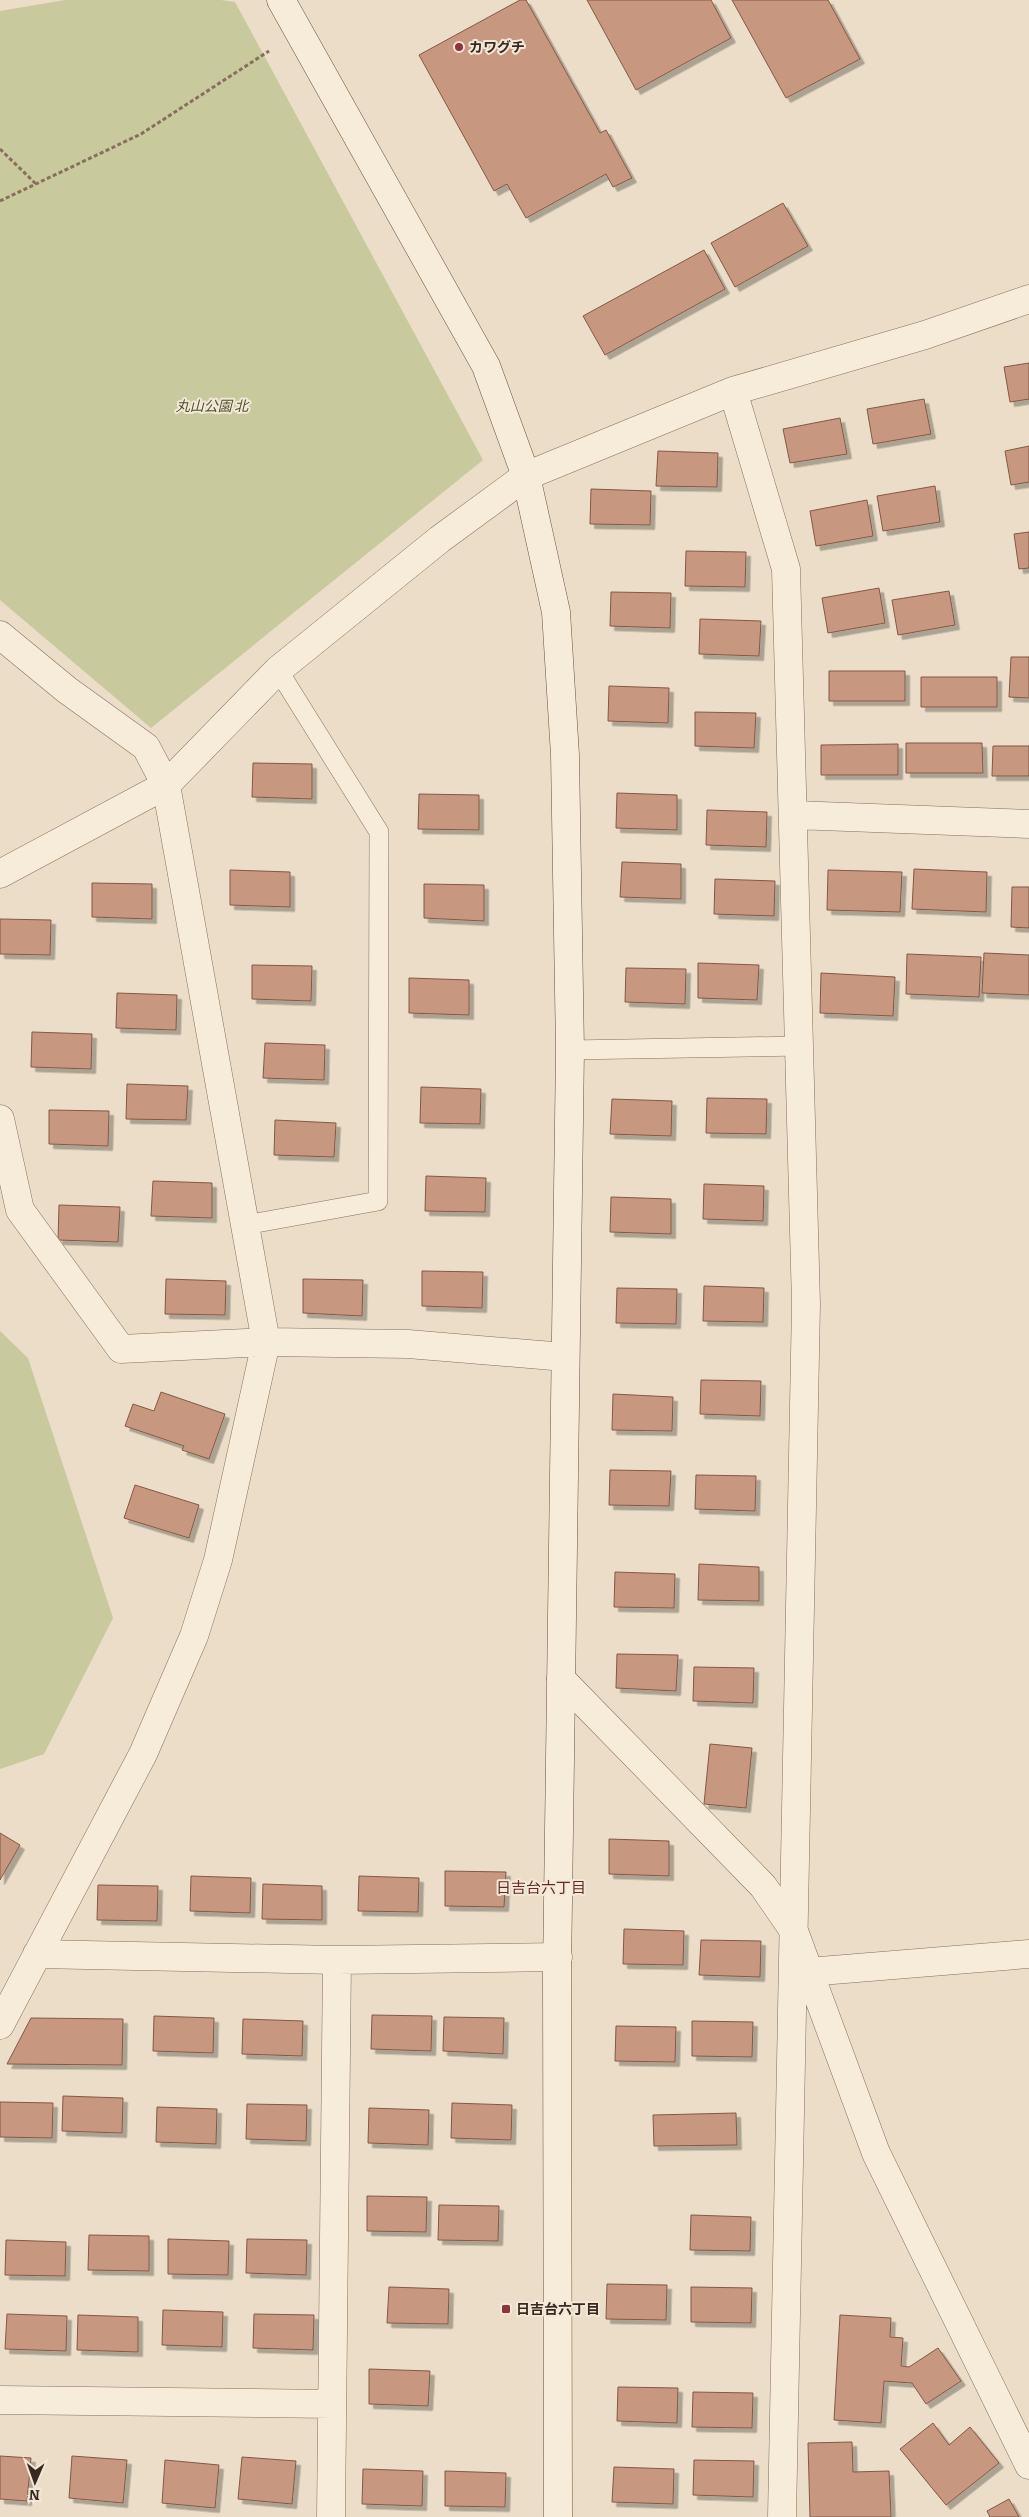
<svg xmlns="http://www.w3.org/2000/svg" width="1029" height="2517" font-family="Bitter,'Noto Sans JP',serif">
<defs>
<filter id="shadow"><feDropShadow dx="4.5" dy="4.5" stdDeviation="0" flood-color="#0004"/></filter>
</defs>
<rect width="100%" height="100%" fill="#ebddc7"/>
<!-- green -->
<path fill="#c8c99c" d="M65,0H221L235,2L483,460L151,728L0,600V11Z
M0,1331L28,1358L113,1618L44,1754L0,1769Z"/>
<!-- building -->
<path fill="#c79780" stroke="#835845" filter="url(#shadow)" d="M520,0H526L600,133L606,130L632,178L613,187L606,174L526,218L507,184L494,191L419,55Z
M587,0H711L731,38L636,90Z
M732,0H828L860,59L786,98Z
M783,203L808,246L735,287L711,243Z
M704,250L725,289L605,355L583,316Z
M1029,363V399L1010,402L1004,367Z
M924,399L931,434L873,444L867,409Z
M840,418L847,454L790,463L783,429Z
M1029,446V482L1011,485L1005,451Z
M658,451L718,453L717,487L656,486Z
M935,486L940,522L883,531L877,496Z
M591,489L651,491L650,525L590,524Z
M867,500L873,536L816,546L810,511Z
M1029,532V568L1019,569L1014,534Z
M686,551L746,552L745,587L685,586Z
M879,588L885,623L828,633L822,598Z
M949,591L955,625L898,635L892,600Z
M611,592L671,593L670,628L610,626Z
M700,619L761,621L759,656L699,654Z
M1011,657H1029V698L1009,697Z
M829,671H905V701H829Z
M921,677H997V707H921Z
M609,686L669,688L668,723L608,721Z
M695,712L756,713L754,748L695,746Z
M906,743H982L983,773H906Z
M898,744V775H821V745Z
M993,746H1029V776H992Z
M253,763L312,764V799L252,797Z
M617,793L677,795V830L616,828Z
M419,794L479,795V830L418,829Z
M707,810L767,812L766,847L706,845Z
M622,862L681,864V899L620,897Z
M914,869L987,872L986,912L912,909Z
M230,870L290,872V907L230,905Z
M828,870L902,872L900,912L827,910Z
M715,879L775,881L774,916L714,914Z
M92,883L152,884V919L92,917Z
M424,884L484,885V921L424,918Z
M1012,887H1029V928L1011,927Z
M0,919L51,920L50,955L0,954Z
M984,953L1029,955V995L982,993Z
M907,954L981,957L979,997L906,994Z
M698,963L759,965L757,1000L698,998Z
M252,965L312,966L311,1001L252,999Z
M626,968L686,969L685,1004L625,1002Z
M821,973L895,977L893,1016L820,1013Z
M409,978L469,980V1015L409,1013Z
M117,993L177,995L176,1030L116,1028Z
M32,1032L92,1034L91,1069L31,1067Z
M265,1043L325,1045L324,1080L263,1078Z
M127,1084L188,1086L186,1120L126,1119Z
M421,1087L481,1089L480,1124L420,1123Z
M707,1098L767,1099L766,1134L706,1133Z
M612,1099L672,1101L671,1136L610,1134Z
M49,1110L109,1111L108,1146L49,1144Z
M275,1120L336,1123L334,1157L274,1155Z
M426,1176L486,1178L485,1212L425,1211Z
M153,1181L212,1183V1218L151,1216Z
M704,1184L764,1186L763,1221L703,1219Z
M611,1197L671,1199V1234L610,1232Z
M59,1205L120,1207L118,1242L58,1240Z
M422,1271L483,1272L482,1308L422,1306Z
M166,1279L226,1281L225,1315L165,1314Z
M303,1279L363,1280L362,1316L303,1313Z
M704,1286L764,1288L763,1322L703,1321Z
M617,1288L677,1289L676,1324L616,1323Z
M701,1380L761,1381L760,1416L700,1414Z
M161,1392L225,1414L209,1459L182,1450L184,1446L125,1426L133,1404L154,1411Z
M613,1394L673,1397L672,1431L612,1430Z
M610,1470L671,1471L669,1506L609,1505Z
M696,1475L756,1476L755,1511L695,1509Z
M135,1485L199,1505L189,1538L124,1518Z
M699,1564L759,1567V1601L698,1600Z
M615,1572L675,1574L674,1608L614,1607Z
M617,1654L678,1655L676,1691L616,1688Z
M694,1667L754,1668L753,1703L693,1701Z
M710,1744L752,1748L746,1808L704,1804Z
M0,1833L20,1845L0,1880Z
M609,1839L669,1841V1876L609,1874Z
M445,1871L506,1872L504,1907L445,1906Z
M191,1876L251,1878L250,1913L190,1911Z
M359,1876L419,1878L418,1912L358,1911Z
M263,1884L322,1886V1920L262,1919Z
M98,1885L158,1886L157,1921L97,1920Z
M624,1929L684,1931L683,1965L623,1964Z
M701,1940L761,1941L760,1977L699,1975Z
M372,2015L432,2016L431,2051L371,2049Z
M154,2016L214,2018L213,2053L153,2051Z
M444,2017L504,2018L503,2054L443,2051Z
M31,2018L123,2019L122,2065L7,2064Z
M243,2019L303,2021L302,2056L242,2054Z
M692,2021L753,2022L752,2057L692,2056Z
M616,2026L676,2027L675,2062L615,2061Z
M63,2096L123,2098L122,2133L62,2131Z
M0,2102L53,2103L52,2138L0,2137Z
M452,2103L512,2105L511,2140L451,2138Z
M247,2104L307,2105L306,2141L246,2139Z
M157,2107L217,2109L216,2144L156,2142Z
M369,2108L429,2110L428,2145L368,2143Z
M736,2113L737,2145L654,2146L653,2115Z
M367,2196L427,2197L426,2232L367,2231Z
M439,2205L499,2206L498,2241L438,2240Z
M691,2215L751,2217L750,2251L690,2250Z
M89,2235L149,2236V2271L88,2270Z
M168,2239L229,2241L228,2275L168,2274Z
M247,2239L307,2240L306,2275L246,2273Z
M6,2240L66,2242L65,2276L5,2275Z
M607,2284L667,2285L666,2320L606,2319Z
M389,2287L449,2289L448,2324L387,2323Z
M691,2287L752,2288L751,2323L691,2322Z
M163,2310L223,2312L222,2347L162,2345Z
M7,2314L67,2316L66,2351L5,2349Z
M254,2314L314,2315L313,2350L253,2348Z
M78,2315L138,2317V2352L77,2350Z
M840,2315L891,2318L890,2337L903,2338L901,2366L909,2367L938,2348L961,2381L926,2404L912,2383L884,2381L881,2423L834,2420Z
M369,2369L430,2371L428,2406L369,2404Z
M618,2387L678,2388L677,2423L617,2421Z
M693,2392L753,2393L752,2428L692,2427Z
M933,2423L949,2445L970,2427L999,2463L946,2505L900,2449Z
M852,2442L853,2472L889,2471L891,2517H810L808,2443Z
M0,2456L31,2458L27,2501L0,2499Z
M72,2456L127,2460L123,2503L69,2498Z
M242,2457L296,2461L292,2504L238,2499Z
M165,2460L219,2465L215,2508L162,2503Z
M694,2460L754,2461L753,2497L693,2495Z
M614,2467L674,2469L673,2504L612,2502Z
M363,2469L423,2471L422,2506L362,2504Z
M445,2471L506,2473L505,2507L445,2506Z
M1009,2499L1019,2517H990L987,2511Z"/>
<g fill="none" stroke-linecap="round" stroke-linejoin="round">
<!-- lane casing -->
<g stroke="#866f5e" stroke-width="20">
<path id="lane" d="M570,1050L800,1046
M245,1225L378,1201L379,832L278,670"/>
</g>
<!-- street casing -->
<g stroke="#866f5e" stroke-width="29">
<path id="street" d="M733,391L786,569L806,1304L782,2517
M0,635L67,690L146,747L166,785L266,1342L218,1560L194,1636L143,1754L0,2025
M794,815L1029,824
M0,874L166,785L278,670L440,539L526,476L733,391L925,335L1029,299
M0,1119L20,1210L121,1349L266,1342L408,1344L565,1357
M561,1679L763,1886L794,1931L876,2153L1029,2465
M37,1954L337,1960L558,1957
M808,1972L1029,1954
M0,2400L332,2404
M331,2517L337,1960"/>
</g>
<!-- secondary casing -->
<g stroke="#685141" stroke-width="29">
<path id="secondary" d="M281,0L486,366L526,476L556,612L565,755L570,1050L557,1972L558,2517"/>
</g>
<!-- path -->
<path stroke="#866f5e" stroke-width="3" stroke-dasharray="4 2.5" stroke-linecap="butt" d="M0,149L36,184
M0,201L141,134L269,51"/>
<!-- lane -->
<use href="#lane" stroke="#f7ebda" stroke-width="19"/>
<!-- street -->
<use href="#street" stroke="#f7ebda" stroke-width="28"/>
<!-- secondary -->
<use href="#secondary" stroke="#f7ebda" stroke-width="28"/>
</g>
<!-- markers -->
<g fill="#91323c" stroke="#f3e8d7" stroke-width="2">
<circle cx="459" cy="47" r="5"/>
<rect x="501" y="2304" width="10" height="10" rx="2.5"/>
</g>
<g text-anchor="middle" stroke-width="4" stroke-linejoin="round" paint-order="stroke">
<!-- poi labels -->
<g font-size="14" font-weight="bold" fill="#372920" stroke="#f3e8d7" text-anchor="start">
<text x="469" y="52">カワグチ</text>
<text x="516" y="2314">日吉台六丁目</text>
</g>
<!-- park labels -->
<g font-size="14" font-style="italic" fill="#4c5229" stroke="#f3e8d7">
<text x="212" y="411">丸山公園 北</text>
</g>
<!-- neighbourhood labels -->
<g font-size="15" fill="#612a23" stroke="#f3e8d7">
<text x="541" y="1893">日吉台六丁目</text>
</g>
</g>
<!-- north arrow -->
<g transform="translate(35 2482) rotate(182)" stroke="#f3e8d7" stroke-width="4" paint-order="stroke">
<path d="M0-4L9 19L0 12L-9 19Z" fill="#372920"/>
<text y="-8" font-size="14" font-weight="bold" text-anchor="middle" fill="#372920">N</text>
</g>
</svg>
